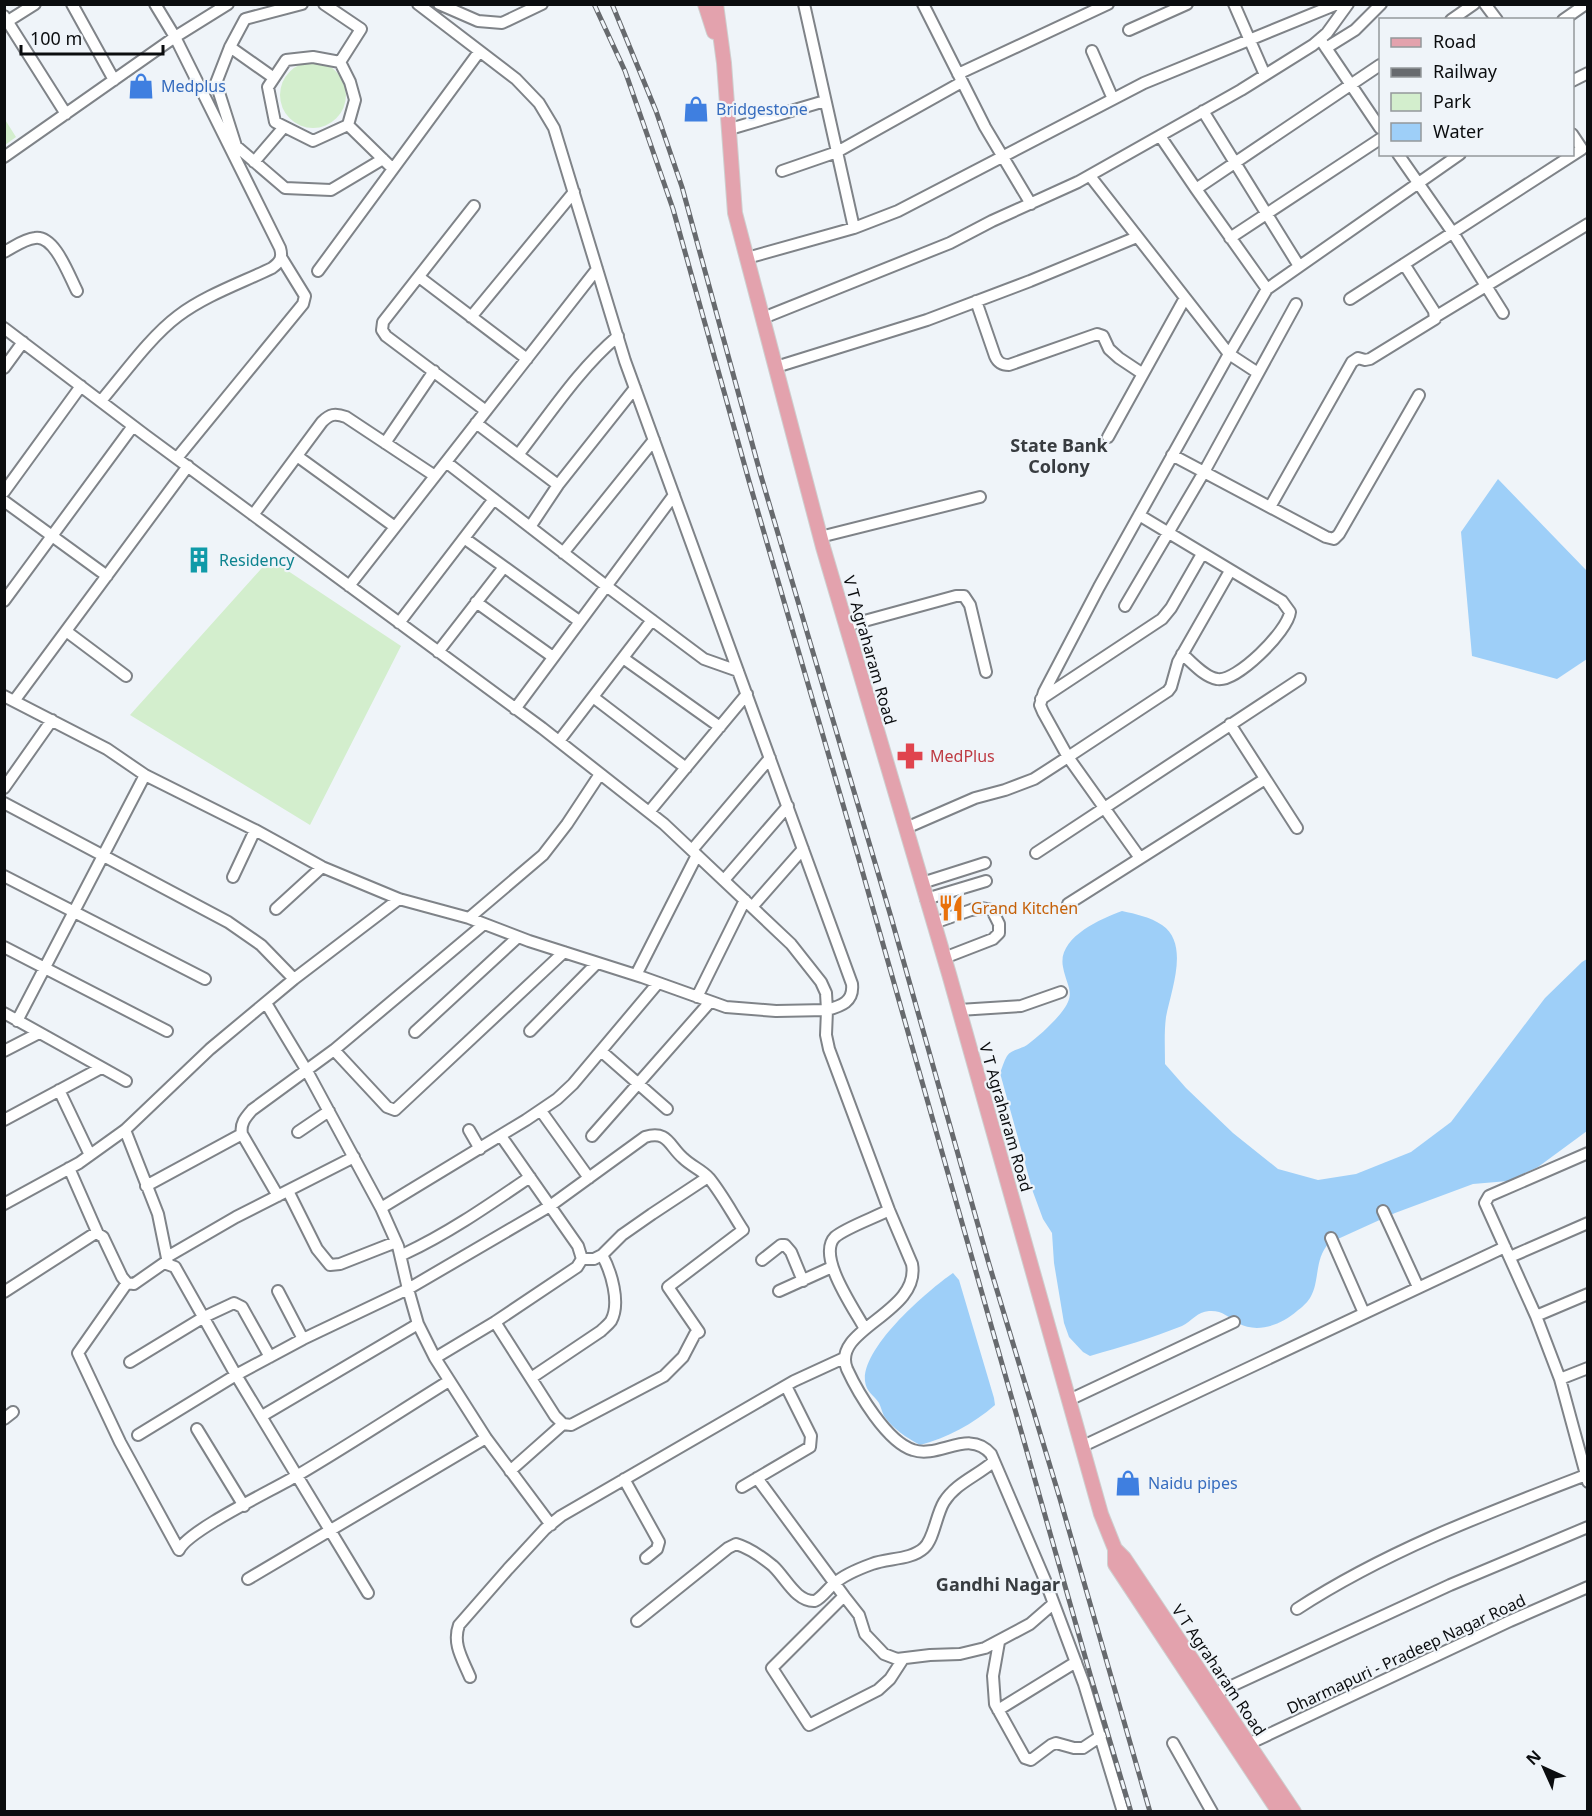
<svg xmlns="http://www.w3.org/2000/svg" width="1592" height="1816" font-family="'Noto Sans',sans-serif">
<rect width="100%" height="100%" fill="#eff4f9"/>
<!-- green -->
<path fill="#d3eecd" d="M280 95a33 33 0 1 1 66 0a33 33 0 1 1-66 0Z
M4,118L16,137L5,145H4Z
M270,559L401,646L310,825L130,715Z"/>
<!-- water -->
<path fill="#9ecff8" d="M1498,479L1587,571V659L1557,679L1472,656L1461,532Z
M1122,911C1136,914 1150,917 1162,925C1190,944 1171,990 1166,1017C1164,1032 1165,1049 1165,1064L1186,1088L1233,1133L1278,1169L1318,1180L1356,1174L1411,1152L1451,1122L1545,998L1582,962L1587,959V1131L1538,1167L1508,1181L1473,1184L1395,1213L1329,1243C1314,1259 1320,1282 1310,1298C1307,1303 1301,1308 1297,1311C1281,1325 1257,1334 1238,1323C1228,1317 1222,1310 1209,1311C1197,1312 1192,1321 1182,1326C1152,1338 1121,1347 1090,1356L1083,1352L1069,1337L1064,1323L1054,1263L1052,1233L1043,1219L1033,1192L1000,1073C1002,1068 1004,1061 1007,1056C1011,1050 1021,1049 1027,1045C1038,1037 1052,1024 1061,1013C1077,993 1067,988 1063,967C1057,938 1100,919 1122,911Z
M953,1273L959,1280L994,1398L995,1405C973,1424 947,1438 920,1445C907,1438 893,1429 884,1416C882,1412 881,1407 879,1403C874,1395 866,1392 865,1381C862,1347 927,1291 953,1273Z"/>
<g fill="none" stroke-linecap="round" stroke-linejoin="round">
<!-- minor casing -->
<g stroke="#7f8388" stroke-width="14">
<path id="minor" d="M72,4L114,80
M302,4L245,19L230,47L216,83L236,146L285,188L331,190L383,159
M324,4L361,29L340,62
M418,4L516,79L539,103L554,128L625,361L852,984C854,1002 841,1006 827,1010L826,1035L829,1049L889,1210L912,1264C921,1313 830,1329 847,1369C858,1393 887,1442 913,1450C939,1459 969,1428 991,1454L1045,1580L1084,1684L1123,1812
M439,4L478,21L502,23L542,4
M804,4L854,228
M923,4L985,127L1031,204
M1234,4L1265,75
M1485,4L1497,20
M4,16L66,114
M1451,20L1474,4
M1563,20L1586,4
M8,21L35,4
M1129,30L1187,4
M1320,39L1380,128
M230,47L274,78
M1326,48L1355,30L1381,4
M1092,51L1113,99
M958,74L1108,4
M1572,81L1588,73
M1203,111L1299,266
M348,125L355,100L350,82L340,62L313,57L286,60L268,87L275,122L313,141L348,125L393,169
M730,129L825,101
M1160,136L1196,189L1267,289L1229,354L1258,373
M1398,154L1453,233L1503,313
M4,157L175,37L228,4
M254,162L284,127
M782,171L837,152L962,82
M1196,189L1380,65
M474,206L383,322L382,330L386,336L486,411
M1230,238L1380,139
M4,252C14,247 24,239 35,238C55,235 69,276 77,291
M747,258L854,228L898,211L1144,83L1337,4
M318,271L479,52
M419,277L527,359
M1267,289L1460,154
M1350,299L1582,149L1572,134
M976,301L995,356C998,363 1002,365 1009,365L1097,334L1103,336L1109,349L1119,358L1143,374
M471,317L574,192
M1435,317L1588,224
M763,318L950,243L992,221L1078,182L1241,90L1313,45L1327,33L1348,4
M4,328L145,435L542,728L664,824L791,944L821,982L826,993L827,1010L776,1011L726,1007L642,977L529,941L469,918L399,899L322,867L255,830L145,775L107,749L4,696
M776,367L927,320L1030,281L1137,237
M4,368L23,342
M101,401C124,374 150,337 178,316C206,295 241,283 272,268C280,262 283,258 280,248L175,37L155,4
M476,423L558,485
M1108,437L1185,298
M385,443L434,371
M518,455C550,414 578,370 618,336
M1172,455L1326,537L1334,539L1339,534L1419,395
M297,456L395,527
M177,458L303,304L305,296L281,257
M446,462L605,585L704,659L738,671
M4,492L81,386
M4,501L107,576
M1270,507L1352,362L1358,358L1365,360L1370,359L1435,319L1434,311L1404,264
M253,515L322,422C330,414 335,413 346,417L435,476
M1139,515L1282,601L1290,612C1288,631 1236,683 1217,679C1204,677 1192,662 1182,654
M530,527L558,485L635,388
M820,537L980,497
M464,538L579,621
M563,553L654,440
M349,586L597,269
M4,601L133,426
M476,602L553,657
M1125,606L1204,472L1296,304
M399,623L494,499
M846,626L956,596H964L970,605L986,672
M66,631L126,676
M438,652L504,567
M623,658L720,727
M593,697L686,768
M1041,699L1162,619L1171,608L1202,554
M14,701L188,466
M515,709L674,495
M1230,724L1297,828
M559,741L652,620
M4,788L52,720
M4,803L228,922L261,945L294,979
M649,812L747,694
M906,828L975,798L1005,790L1034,779L1068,757L1043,712L1040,705L1044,692L1099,587L1229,354L1090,176
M692,850L770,758
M1036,853L1300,679
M1140,858L1068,757L1168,691L1171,687L1178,662L1230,571
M4,876L205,979
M233,877L255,830
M724,880L788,806
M922,883L985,863
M926,899L986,881
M1068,904L1265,779
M752,907L803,849
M276,909L322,867
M469,918L543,855L567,824L600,774
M934,923L971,910L982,908L992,910L999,924V933L993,939L944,958
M4,947L167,1031
M636,975L697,855
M697,997L745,900
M266,1003L307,1071L381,1208L398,1246L408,1289L418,1324L435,1358L486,1438L551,1525
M959,1010L1021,1006L1061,992
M4,1013L126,1081
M17,1021L145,775
M530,1031L597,963
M415,1032L518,937
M334,1050L387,1107L395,1110L564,952
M4,1051L39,1033
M601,1051L667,1109
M59,1090L90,1155
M541,1111L589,1178
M4,1120L101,1068
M125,1130L158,1214L168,1263
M469,1130L480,1149
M298,1132L329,1111
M592,1136L710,1002
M1588,1153L1489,1196L1485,1203L1536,1316L1560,1379L1588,1482
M69,1168L98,1234
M146,1186L242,1134
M288,1191L317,1249L330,1265L340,1264L396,1242
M278,1196L242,1134C240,1124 245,1118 252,1110L334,1050L484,924
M4,1204L79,1163L125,1130L210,1049L294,979L399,899
M381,1208L526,1120L557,1099L573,1084L658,983
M1383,1211L1418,1287
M1331,1238L1364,1313
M404,1254C449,1233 489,1205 530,1177
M167,1257L236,1217L354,1157
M1510,1257L1588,1223
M582,1259H594L602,1255L622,1235L652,1214L708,1177
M762,1260L781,1245H785L791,1252L803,1281
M127,1283L78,1353L120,1442L179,1550C188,1530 275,1489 298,1475C349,1445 399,1412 449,1381
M278,1291L303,1339
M779,1291L832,1267
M4,1292L94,1234H98L103,1237L122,1277L127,1283L134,1284L164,1263L175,1267L236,1375L368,1593
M1536,1316L1588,1294
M865,1329C855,1310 816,1256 835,1237C845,1228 876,1217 889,1210
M435,1358L495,1322L577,1267L582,1259L578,1246L501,1136
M130,1362L204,1317L234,1303L242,1307L270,1357
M531,1378L601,1331C604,1328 608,1325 611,1321C621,1303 611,1271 602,1255
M1560,1379L1588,1368
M1069,1400L1234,1322
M262,1416L418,1324
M4,1419L13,1412
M197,1429L244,1506
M138,1435L236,1375L303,1339L408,1289L550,1206L645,1137C668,1130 669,1146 683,1158C691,1166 702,1170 709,1178C722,1194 732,1213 743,1230L668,1287L699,1332L695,1334L683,1357L664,1376L571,1425L563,1424L555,1416L495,1322
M1083,1446L1505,1247
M510,1471L563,1424
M757,1478L844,1596L772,1668L809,1725L878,1690L890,1679L903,1659
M624,1479L659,1542L657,1549L646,1558
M742,1487L810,1447L811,1436L786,1386
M248,1579L486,1438
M844,1596L859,1615L865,1634L884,1654L897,1659L930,1655L960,1654L985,1648L1030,1624L1053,1604
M1297,1609C1386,1551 1487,1513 1586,1475
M637,1621L728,1548L736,1544C750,1548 762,1557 773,1566C786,1578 796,1602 815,1601C824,1596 827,1589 835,1583C844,1575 861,1568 872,1564C888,1558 911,1560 924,1548C934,1539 936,1515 944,1502C956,1483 977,1476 993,1462
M999,1642L993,1676L995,1704L1025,1758L1031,1760L1051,1745L1056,1743L1074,1748H1083L1101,1736
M470,1677C463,1660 452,1644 459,1625L508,1569L545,1529L561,1516L794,1381L844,1358
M1210,1696L1450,1585L1588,1527
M998,1710L1076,1662
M1173,1743L1212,1812
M1242,1747L1510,1621L1588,1587"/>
</g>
<!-- major casing -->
<g stroke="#cecfcf" stroke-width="16">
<path id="major" d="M705,4L714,32
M716,4L724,63L735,213L823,547L949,974L1101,1514L1115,1549V1564L1279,1812
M1115,1549L1124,1558L1294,1812"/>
</g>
<!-- minor -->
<use href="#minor" stroke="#fff" stroke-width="10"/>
<!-- major -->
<use href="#major" stroke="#e3a2ad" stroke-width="14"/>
<!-- rail casing -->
<g stroke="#676a6e" stroke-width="5">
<path id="rail" d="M594,4L625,71L673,209L749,481L860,863L1090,1674L1131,1812
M612,4L656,111L682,187L761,476L891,917L989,1264L1060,1499L1150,1812"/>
</g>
<!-- rail -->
<use href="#rail" stroke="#eff4f9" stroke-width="3" stroke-dasharray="9" stroke-linecap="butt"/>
</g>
<!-- icons -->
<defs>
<g id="shop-bare" transform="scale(2.07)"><path d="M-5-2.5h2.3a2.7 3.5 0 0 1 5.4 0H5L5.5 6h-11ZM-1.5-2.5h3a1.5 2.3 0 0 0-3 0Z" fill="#3f7fe0" stroke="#eff4f9" stroke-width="2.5" paint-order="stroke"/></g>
<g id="building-bare" transform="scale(2.07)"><path d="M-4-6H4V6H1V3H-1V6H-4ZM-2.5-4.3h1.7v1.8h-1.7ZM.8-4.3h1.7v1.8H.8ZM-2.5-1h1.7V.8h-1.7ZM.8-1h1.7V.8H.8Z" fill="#0f9aa8" stroke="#eff4f9" stroke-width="2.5" paint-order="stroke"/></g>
<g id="pharmacy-bare" transform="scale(2.07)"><path d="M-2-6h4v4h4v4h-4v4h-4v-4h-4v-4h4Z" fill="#e0444e" stroke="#eff4f9" stroke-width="2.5" paint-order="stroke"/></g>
<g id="restaurant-bare" transform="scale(2.07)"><path d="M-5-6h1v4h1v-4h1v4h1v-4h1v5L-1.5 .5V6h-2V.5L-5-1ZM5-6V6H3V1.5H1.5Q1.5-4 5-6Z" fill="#e8710a" stroke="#eff4f9" stroke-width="2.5" paint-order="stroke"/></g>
</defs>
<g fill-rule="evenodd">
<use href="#shop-bare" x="141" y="86"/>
<use href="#shop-bare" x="696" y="109"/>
<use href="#building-bare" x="199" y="560"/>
<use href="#pharmacy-bare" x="910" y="756"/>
<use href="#restaurant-bare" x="951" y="908"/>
<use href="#shop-bare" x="1128" y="1483"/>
</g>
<g text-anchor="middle" stroke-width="4.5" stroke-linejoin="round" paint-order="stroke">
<!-- shop labels -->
<g font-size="16" fill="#366cbe" stroke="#eff4f9" text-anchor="start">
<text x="161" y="92">Medplus</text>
<text x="716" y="115">Bridgestone</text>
<text x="1148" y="1489">Naidu pipes</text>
</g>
<!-- culture labels -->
<g font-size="16" fill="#0d838f" stroke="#eff4f9" text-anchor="start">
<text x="219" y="566">Residency</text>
</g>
<!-- street labels -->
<g font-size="16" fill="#0b0d0f" stroke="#eff4f9">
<text transform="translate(870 650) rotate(74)" y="6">V T Agraharam Road</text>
<text transform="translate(1006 1117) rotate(74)" y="6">V T Agraharam Road</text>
<text transform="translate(1406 1654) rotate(-25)" y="6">Dharmapuri - Pradeep Nagar Road</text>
<text transform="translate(1219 1670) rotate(56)" y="6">V T Agraharam Road</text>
</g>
<!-- health labels -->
<g font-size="16" fill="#be3a42" stroke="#eff4f9" text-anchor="start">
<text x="930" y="762">MedPlus</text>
</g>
<!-- food labels -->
<g font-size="16" fill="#c56008" stroke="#eff4f9" text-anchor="start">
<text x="971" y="914">Grand Kitchen</text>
</g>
<!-- neighbourhood labels -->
<g font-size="18" font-weight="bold" fill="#383c40" stroke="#eff4f9">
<text x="1059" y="452">State Bank<tspan x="1059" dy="21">Colony</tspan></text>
<text x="998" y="1591">Gandhi Nagar</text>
</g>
</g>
<!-- border -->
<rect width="1592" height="1816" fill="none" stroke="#0b0d0f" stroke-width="12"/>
<!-- legend -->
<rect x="1379" y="18" width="195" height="138" fill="#eff4f9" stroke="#94989b" stroke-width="1.5"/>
<rect x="1391" y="38" width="30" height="9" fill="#e3a2ad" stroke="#94989b" stroke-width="1.5"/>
<text x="1433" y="48" font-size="18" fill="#0b0d0f">Road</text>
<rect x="1391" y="68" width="30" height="9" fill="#676a6e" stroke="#94989b" stroke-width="1.5"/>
<text x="1433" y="78" font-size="18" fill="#0b0d0f">Railway</text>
<rect x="1391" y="93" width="30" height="18" fill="#d3eecd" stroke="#94989b" stroke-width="1.5"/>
<text x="1433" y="108" font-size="18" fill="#0b0d0f">Park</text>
<rect x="1391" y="123" width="30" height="18" fill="#9ecff8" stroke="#94989b" stroke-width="1.5"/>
<text x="1433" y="138" font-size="18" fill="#0b0d0f">Water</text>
<!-- north arrow -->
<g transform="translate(1544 1768) rotate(315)" stroke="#eff4f9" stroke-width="4.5" paint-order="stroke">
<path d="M0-4.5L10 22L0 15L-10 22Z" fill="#0b0d0f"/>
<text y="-9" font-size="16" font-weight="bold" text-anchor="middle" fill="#0b0d0f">N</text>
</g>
<!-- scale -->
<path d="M21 45v9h142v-9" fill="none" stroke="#0b0d0f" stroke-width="3"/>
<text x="30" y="45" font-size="18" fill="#0b0d0f" stroke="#eff4f9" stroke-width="4.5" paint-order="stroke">100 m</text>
</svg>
